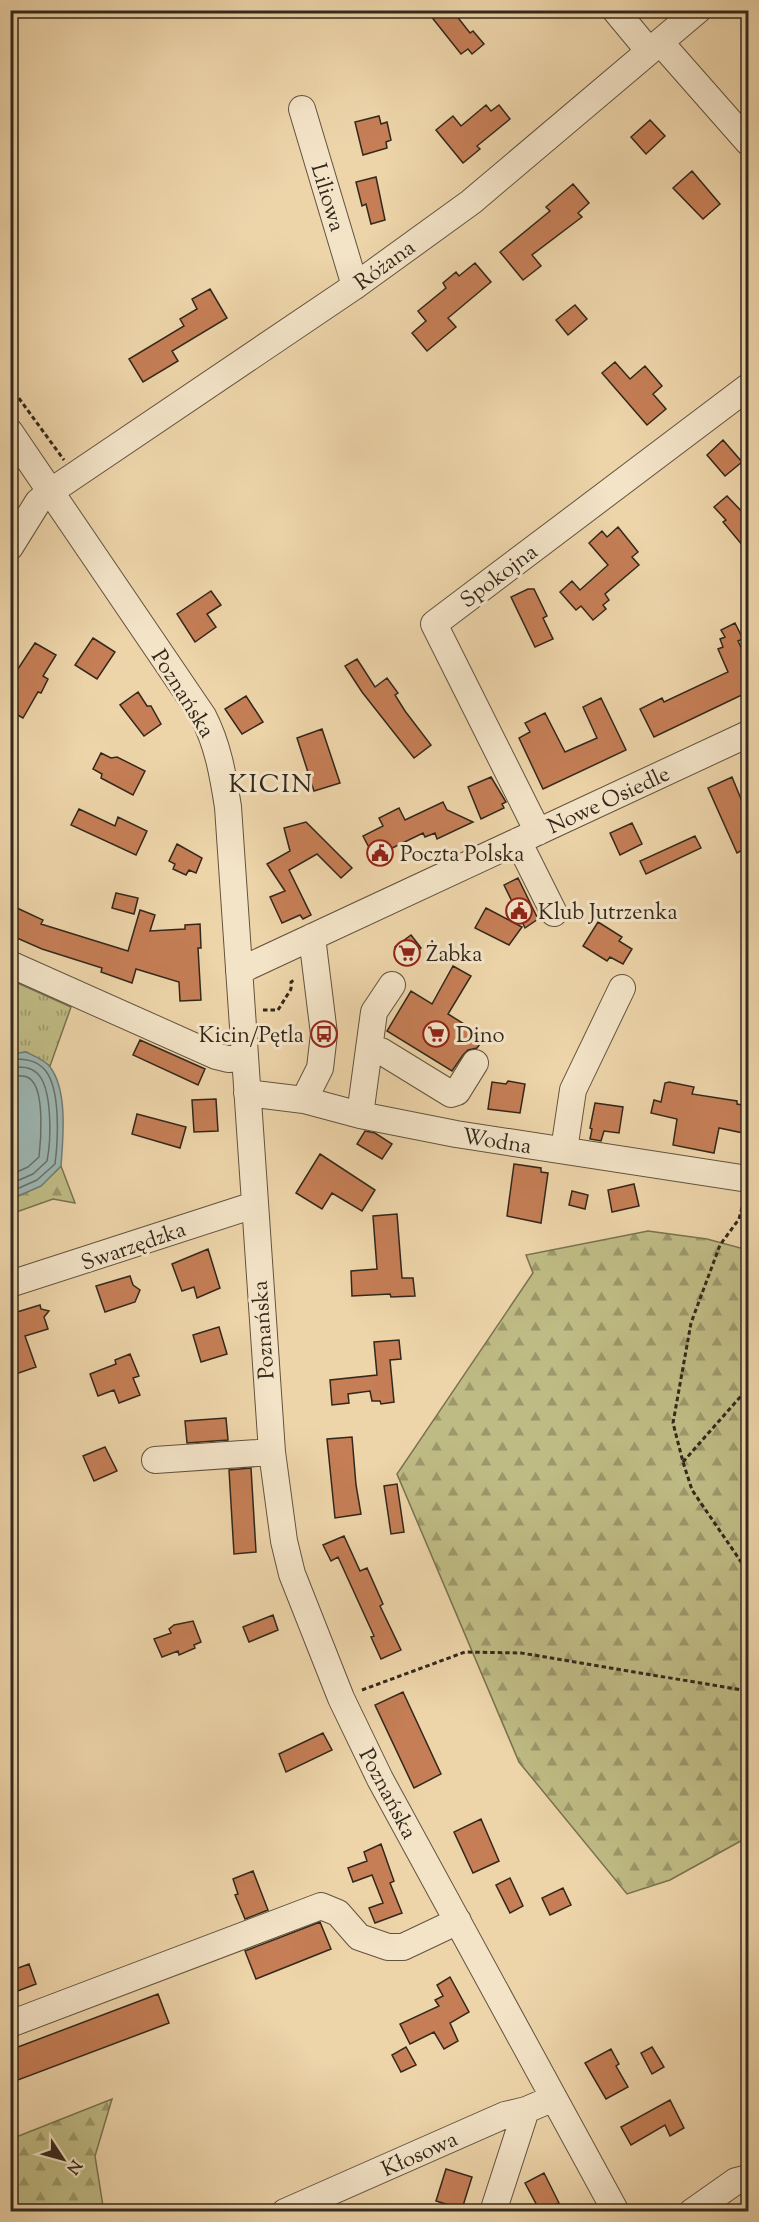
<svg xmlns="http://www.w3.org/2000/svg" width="759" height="2222" font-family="'Sorts Mill Goudy',serif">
<defs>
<pattern id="forest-firs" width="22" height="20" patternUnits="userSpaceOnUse" patternTransform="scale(1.5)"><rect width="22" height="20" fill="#bfbb84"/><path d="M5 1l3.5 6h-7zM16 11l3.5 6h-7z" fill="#9c986b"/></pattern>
<pattern id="park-tufts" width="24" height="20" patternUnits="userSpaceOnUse" patternTransform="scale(1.5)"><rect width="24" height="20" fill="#bfbb84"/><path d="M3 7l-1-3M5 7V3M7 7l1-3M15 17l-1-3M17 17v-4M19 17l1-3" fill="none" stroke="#9c986b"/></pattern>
</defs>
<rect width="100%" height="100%" fill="#edd4a9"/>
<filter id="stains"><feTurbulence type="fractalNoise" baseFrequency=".00333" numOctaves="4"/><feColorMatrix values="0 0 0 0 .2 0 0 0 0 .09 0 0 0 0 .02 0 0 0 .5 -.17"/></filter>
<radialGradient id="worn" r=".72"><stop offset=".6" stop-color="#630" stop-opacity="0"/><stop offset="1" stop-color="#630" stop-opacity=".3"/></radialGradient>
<!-- forest -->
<path fill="url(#forest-firs)" stroke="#797250" stroke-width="1.5" d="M61,1166L75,1203L53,1199L11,1214V1199C30,1192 47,1181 61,1166Z
M648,1231L707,1239L748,1250V1837L670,1880L627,1894L519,1762L397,1474L533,1273L526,1255Z
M112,2099L95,2156L103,2206L107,2211H11V2139Z"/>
<!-- park -->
<path fill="url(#park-tufts)" stroke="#797250" stroke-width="1.5" d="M11,980L71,1007L50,1066L26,1052L11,1054Z"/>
<!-- water -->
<path fill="#9cb6b2" stroke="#727d76" stroke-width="1.5" d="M26,1052C34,1056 45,1060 50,1067C68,1090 63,1138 61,1166L41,1186L11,1199V1054Z"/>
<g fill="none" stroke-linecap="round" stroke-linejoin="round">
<!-- shore -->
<path stroke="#686f67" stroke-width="1.5" d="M10,1059C23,1059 36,1059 45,1070C61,1089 58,1141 55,1164L37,1180L10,1192
M10,1067C21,1067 29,1066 37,1073C53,1088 51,1141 47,1161L33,1174L10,1184
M10,1076C19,1076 27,1074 33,1082C44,1096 41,1140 39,1157L28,1167L10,1175"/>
</g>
<!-- building -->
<path fill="#c57e56" stroke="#33281c" stroke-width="1.5" d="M426,10H452L470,33L473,31L484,44L472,54L468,49L461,54Z
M486,105L491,111L499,105L510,119L477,146L480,149L463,163L436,130L453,116L461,126Z
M379,116L381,124L387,122L391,140L386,142L387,148L363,155L355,122Z
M650,120L665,136L646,154L631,137Z
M692,171L720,204L703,219L673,188Z
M376,177L385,220L371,224L366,204L362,206L356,182Z
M573,184L589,203L578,213L582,217L532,255L541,266L523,280L500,252L550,211L546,207Z
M475,263L491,282L448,318L456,327L427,351L412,333L426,321L418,311L446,288L443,283L456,272L459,276Z
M210,289L227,318L172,351L178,361L143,382L129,359L184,326L180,319L197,309L192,299Z
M575,305L587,319L568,335L556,320Z
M615,362L630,379L645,366L662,386L653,394L666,409L647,425L602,373Z
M723,440L742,462L725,476L707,455Z
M727,496L748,518V552L723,522L726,520L714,507Z
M618,527L638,552L632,557L639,565L605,594L609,600L603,605L606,609L593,620L581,606L576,610L560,592L572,581L580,590L608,565L589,543L602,531L607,537Z
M528,589H534L547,616L543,618L553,639L535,647L511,597Z
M211,591L221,605L207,614L216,627L195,642L177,614Z
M735,623L743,639L738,641L748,662V692L654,737L640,709L662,698L664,702L728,672L718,649L723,647L720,639L725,637L721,630Z
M93,638L115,652L97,679L75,665Z
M35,643L56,655L43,676L48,679L41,693L38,692L23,718L10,711V681Z
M357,659L375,687L387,678L398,693L395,695L405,711L431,745L414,758L362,692L345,666Z
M138,692L147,706H151L161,724L144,736L120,705Z
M246,696L263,722L242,734L225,709Z
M601,698L626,750L543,789L519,738L530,732L525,723L545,713L565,752L597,738L583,707Z
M322,729L340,783L314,791L297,738Z
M101,753L111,758L117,757L145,771L133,795L101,778L102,774L93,769Z
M491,777L506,802L502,804L504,808L481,819L468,787Z
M732,777L748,816V847L737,853L708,788Z
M443,802L447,810L473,822L437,839L435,833L425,837L423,833L378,855H373L363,836L383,826L379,818L399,808L405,820Z
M79,809L115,826L118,817L147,831L136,855L71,825Z
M306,822L352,868L341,878L317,854L289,870L311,915L303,919L300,915L282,923L270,897L285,891L267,864L290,851L284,828Z
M632,823L642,844L620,855L610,833Z
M695,836L701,848L646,874L640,861Z
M177,844L202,858L196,873L189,870L186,875L173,869L175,864L169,861Z
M518,878L538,919L525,928L504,885Z
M116,893L138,898L134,914L112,908Z
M17,908L43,920L41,924L128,951L140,910L155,915L150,931L185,929V925L200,924L201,948H198L201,1000L180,1001L179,982L136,969L132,983L101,972L102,968L42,949L10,935V921Z
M486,908L522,927L509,945L475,928Z
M598,922L622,937L619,941L632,949L623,964L610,957L607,961L583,946Z
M411,935L421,948L405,961L395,947Z
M453,966L471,976L448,1014L485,1037L477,1048L468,1050L463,1055L452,1071L387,1031L411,991L432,1004Z
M140,1040L205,1069L198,1085L133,1055Z
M508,1081L525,1084L520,1113L488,1109L492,1082L506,1084Z
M669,1082L694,1087L692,1094L737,1101V1104L748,1106V1134L719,1128L714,1153L673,1145L677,1119L651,1113L654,1100L661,1102L665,1083Z
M216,1099L218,1131L194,1132L192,1100Z
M595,1103L623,1107L619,1133L604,1131L601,1141L590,1139L592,1129L590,1128Z
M137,1114L186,1127L180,1148L132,1134Z
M365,1131L375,1133L392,1144L382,1159L357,1144Z
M320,1154L375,1190L362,1211L332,1193L322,1209L296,1193Z
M514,1164L541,1168V1172L548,1173L541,1223L507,1216Z
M634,1184L639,1206L612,1212L608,1190Z
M572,1191L588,1195L585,1209L569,1205Z
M397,1214L402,1278H413L415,1296L391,1297L390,1294L352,1296L351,1271L377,1269L373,1216Z
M208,1249L220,1288L197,1298L194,1287L182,1291L172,1264Z
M130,1276L133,1285L140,1290L135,1302L105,1312L96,1286Z
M10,1299H13L17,1312L40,1305L41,1309L49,1311L44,1317L48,1329L25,1336L36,1367L10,1376Z
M219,1327L227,1354L201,1362L193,1335Z
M399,1340L401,1359L390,1360L394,1402L381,1404L380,1401H372L370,1391L348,1394L349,1403L332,1405L330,1380L377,1375L374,1342Z
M130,1354L139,1376L133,1378L140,1395L119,1403L114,1390L98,1396L90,1374L116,1364L115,1360Z
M226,1418L228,1440L187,1443L185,1421Z
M352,1437L356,1485L361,1514L335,1518L327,1439Z
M105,1447L117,1471L94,1481L83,1456Z
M251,1468L256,1552L234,1554L229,1470Z
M397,1484L404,1532L391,1534L384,1486Z
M344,1536L360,1571L367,1568L383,1604L380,1606L401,1650L381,1659L371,1637L374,1636L338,1557L331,1561L323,1545Z
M273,1615L278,1630L249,1642L243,1627Z
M193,1621L201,1642L194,1645L195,1648L179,1655L178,1651L162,1657L154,1639L171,1633L169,1629L174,1625Z
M403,1692L441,1774L414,1788L375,1705Z
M323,1733L332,1750L286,1772L279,1754Z
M481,1819L499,1861L473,1873L454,1832Z
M381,1844L394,1881L390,1883L402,1913L375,1923L369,1908L383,1903L372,1875L353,1882L348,1868L367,1861L364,1852Z
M253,1871L268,1910L245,1919L235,1895L238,1894L233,1879Z
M510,1878L523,1906L510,1913L496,1885Z
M563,1888L571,1905L550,1915L542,1898Z
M320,1922L331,1949L256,1979L245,1951Z
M29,1964L36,1984L10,1994V1971Z
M450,1977L469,2012L450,2023L458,2041L444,2049L434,2032L410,2044L400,2024L439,2006L435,2000L443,1996L437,1985Z
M158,1994L169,2023L10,2083V2050Z
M406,2047L416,2065L401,2072L392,2055Z
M652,2047L664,2067L652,2074L641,2053Z
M611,2049L619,2064L616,2066L628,2087L606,2099L585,2063Z
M670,2100L684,2128L670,2136L665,2125L631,2145L621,2127Z
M446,2169L472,2177L462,2209L436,2201Z
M544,2173L559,2203L540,2211L525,2183Z"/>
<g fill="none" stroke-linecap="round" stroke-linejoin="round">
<!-- minor casing -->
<g stroke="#62533f" stroke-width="28">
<path id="minor" d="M615,10L649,51
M660,42L748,142
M302,109L355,286
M10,432L203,716C218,745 223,775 228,807L272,1452L284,1541L292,1574L341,1698L380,1779L616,2212
M10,547L38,502L50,492L355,286L471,202L698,10
M538,832L434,624L748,387
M518,841L554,913
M10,964L216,1056L228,1059L245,1058
M239,971L748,734
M369,1049L381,1051L451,1094L457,1092L475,1063
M247,1093L304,1100L360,1115L456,1134L748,1179
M304,1100L320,1068L324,1034L312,937
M360,1115L374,1012L392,985
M564,1150L573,1090L622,988
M10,1284L254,1205
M155,1460L272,1452
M10,2024L321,1906L338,1913L359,1937L388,1947H403L458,1921
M285,2212L505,2115L526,2110L554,2098
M493,2212L526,2110
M692,2212L736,2181L748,2178"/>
</g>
<!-- path -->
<path stroke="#33281c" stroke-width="3" stroke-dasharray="4.5 3" stroke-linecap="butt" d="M10,386L64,460
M263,1010H278L291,989V982L296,979
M744,1200L739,1219L720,1245L691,1323L673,1423L683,1462L692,1490L748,1572
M683,1462L748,1388
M362,1690L465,1652L521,1653L748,1691"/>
<!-- minor -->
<use href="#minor" stroke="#f3e3c7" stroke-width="26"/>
</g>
<!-- icons -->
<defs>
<g id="civic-ring" transform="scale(1.35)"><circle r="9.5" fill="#f3e3c7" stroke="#8f2418" stroke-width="1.5"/><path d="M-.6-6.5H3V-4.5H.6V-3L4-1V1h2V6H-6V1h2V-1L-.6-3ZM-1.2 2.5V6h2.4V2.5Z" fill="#8f2418"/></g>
<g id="supermarket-ring" transform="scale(1.35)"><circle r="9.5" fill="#f3e3c7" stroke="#8f2418" stroke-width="1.5"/><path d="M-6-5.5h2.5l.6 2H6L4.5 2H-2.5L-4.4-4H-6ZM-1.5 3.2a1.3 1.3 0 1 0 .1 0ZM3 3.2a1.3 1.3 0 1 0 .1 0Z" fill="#8f2418"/></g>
<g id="bus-ring" transform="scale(1.35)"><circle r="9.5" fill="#f3e3c7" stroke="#8f2418" stroke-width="1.5"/><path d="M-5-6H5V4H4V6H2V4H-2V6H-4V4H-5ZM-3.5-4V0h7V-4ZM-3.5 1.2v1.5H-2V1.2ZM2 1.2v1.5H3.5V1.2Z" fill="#8f2418"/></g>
</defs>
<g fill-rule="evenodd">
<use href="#civic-ring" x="380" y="853"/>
<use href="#civic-ring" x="519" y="911"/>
<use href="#supermarket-ring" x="407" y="953"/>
<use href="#bus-ring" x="324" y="1034"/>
<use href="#supermarket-ring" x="436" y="1034"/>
</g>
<g text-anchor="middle" stroke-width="6" stroke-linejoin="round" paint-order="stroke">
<!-- street labels -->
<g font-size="22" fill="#33281c" stroke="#f3e3c7">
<text transform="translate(329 197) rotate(73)" y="8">Liliowa</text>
<text transform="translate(384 264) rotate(-36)" y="8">Różana</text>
<text transform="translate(498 575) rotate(-37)" y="8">Spokojna</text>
<text transform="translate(184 693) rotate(58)" y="8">Poznańska</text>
<text transform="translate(608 799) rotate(-25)" y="8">Nowe Osiedle</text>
<text transform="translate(497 1140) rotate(9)" y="8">Wodna</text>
<text transform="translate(133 1245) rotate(-19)" y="8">Swarzędzka</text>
<text transform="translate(262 1330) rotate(-94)" y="8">Poznańska</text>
<text transform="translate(389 1793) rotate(62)" y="8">Poznańska</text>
<text transform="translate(419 2153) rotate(-24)" y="8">Kłosowa</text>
</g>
<!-- poi labels -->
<g font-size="22" fill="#33281c" stroke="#f3e3c7" text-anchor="start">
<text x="400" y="861">Poczta Polska</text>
<text x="538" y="919">Klub Jutrzenka</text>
<text x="426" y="961">Żabka</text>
<text x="304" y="1042" text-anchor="end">Kicin/Pętla</text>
<text x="456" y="1042">Dino</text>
</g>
<!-- quarter labels -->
<g font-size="26" letter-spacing="1.5" fill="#33281c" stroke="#f3e3c7">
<text x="271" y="792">KICIN</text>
</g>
</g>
<!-- margin -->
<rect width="759" height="2222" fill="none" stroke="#edd4a9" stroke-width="36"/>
<rect x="12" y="12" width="735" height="2198" fill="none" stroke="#33281c" stroke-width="3"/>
<rect x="18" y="18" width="723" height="2186" fill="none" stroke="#33281c" stroke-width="1.5"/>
<!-- north arrow -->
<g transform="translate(63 2159) rotate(126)" stroke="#f3e3c7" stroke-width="4.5" paint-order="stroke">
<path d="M0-4.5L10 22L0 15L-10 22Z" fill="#33281c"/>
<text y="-9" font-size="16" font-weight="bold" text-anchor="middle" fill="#33281c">N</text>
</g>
<rect width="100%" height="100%" filter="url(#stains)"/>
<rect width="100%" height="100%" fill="url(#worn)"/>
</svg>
